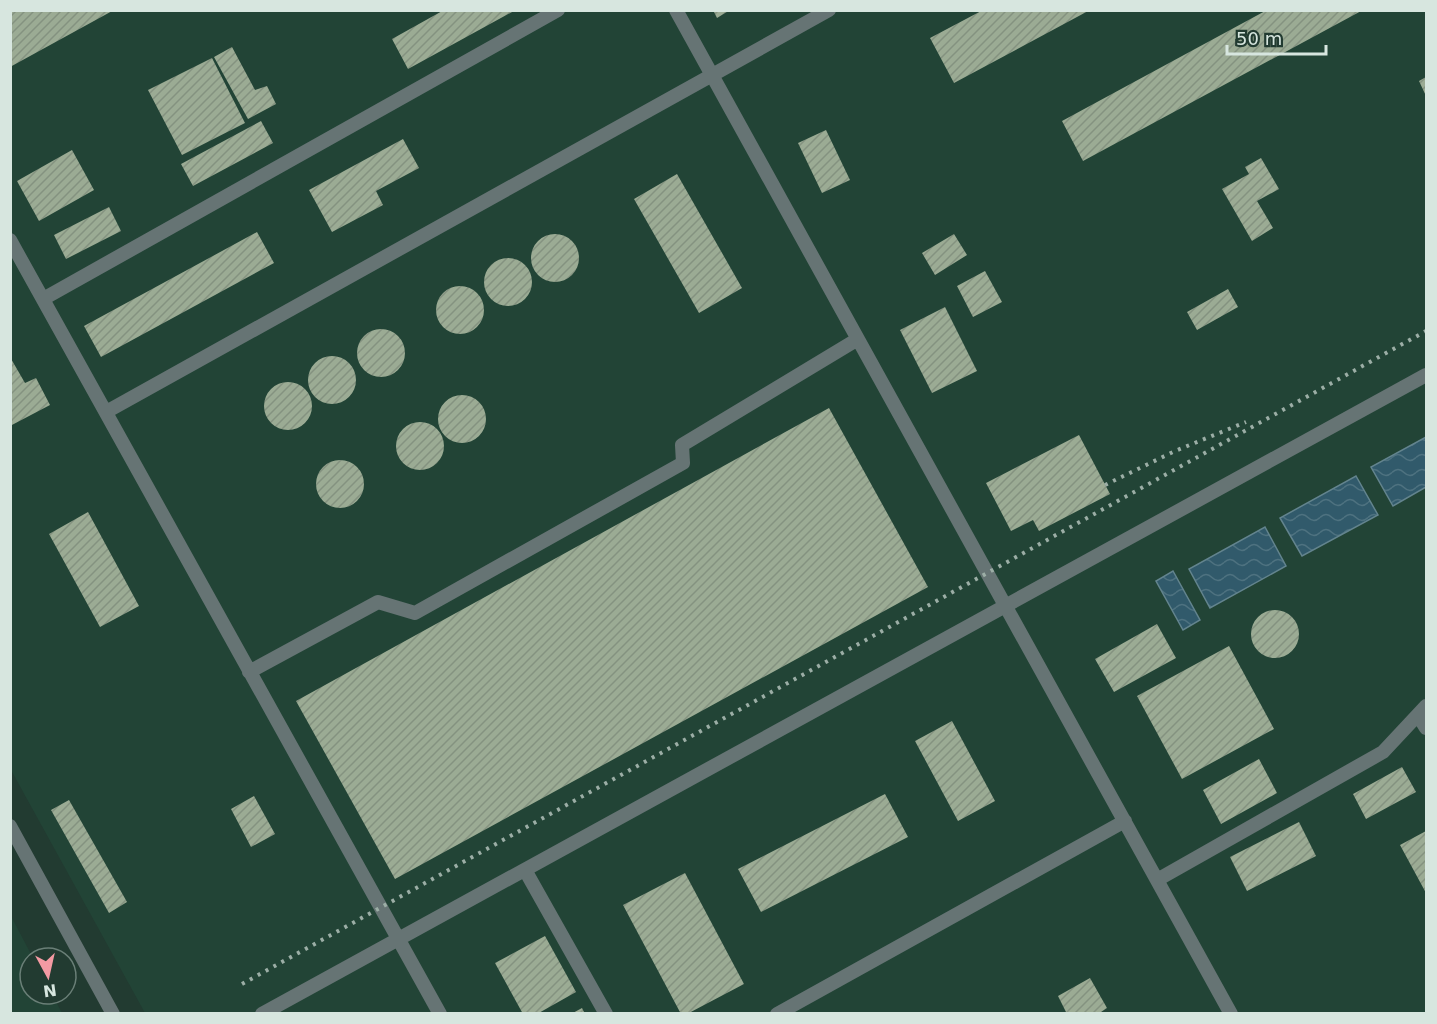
<svg xmlns="http://www.w3.org/2000/svg" width="1437" height="1024" font-family="'DejaVu Sans',sans-serif">
<defs>
<pattern id="water-waves" width="16" height="10" patternUnits="userSpaceOnUse" patternTransform="scale(1.5)"><rect width="16" height="10" fill="#315a6b"/><path d="M0 5q4-4 8 0t8 0" fill="none" stroke="#4e7280"/></pattern>
<pattern id="building-hatch" width="6" height="6" patternUnits="userSpaceOnUse" patternTransform="scale(1.5)"><rect width="6" height="6" fill="#9bab94"/><path d="M-1 1l2-2M0 6l6-6M5 7l2-2" fill="none" stroke="#849280"/></pattern>
</defs>
<rect width="100%" height="100%" fill="#223b31"/>
<!-- built -->
<path fill="#224436" d="M10,11H1426V1013H145L11,770Z
M11,916L33,958H30V994H52L62,1013H11Z"/>
<!-- water -->
<path fill="url(#water-waves)" stroke="#63848e" stroke-width="1.5" d="M1426,437V487L1393,506L1371,467Z
M1356,476L1378,515L1302,556L1280,518Z
M1265,527L1286,566L1210,608L1189,569Z
M1173,571L1200,620L1183,630L1156,581Z"/>
<!-- building -->
<path fill="url(#building-hatch)" d="M10,10H114L10,67Z
M444,10L512,12L408,69L392,39Z
M713,10H730L717,18Z
M983,10H1090L954,83L930,38Z
M1267,10H1363L1083,161L1062,121Z
M232,47L255,90L267,86L276,104L248,119L214,57Z
M212,58L245,123L182,155L148,90Z
M1426,77V96L1419,81Z
M261,121L273,143L193,186L181,164Z
M826,130L850,180L822,193L798,143Z
M403,139L419,168L376,191L383,205L332,232L309,190Z
M72,150L94,190L39,221L17,181Z
M1261,158L1279,189L1257,201L1273,228L1252,241L1222,189L1249,174L1245,167Z
M677,174L742,288L699,313L634,199Z
M109,207L121,231L66,259L54,235Z
M257,232L274,263L101,357L84,326Z
M954,234L967,255L935,275L922,253Z
M531 258a24 24 0 1 1 48 0a24 24 0 1 1-48 0Z
M484 282a24 24 0 1 1 48 0a24 24 0 1 1-48 0Z
M985,271L1002,302L973,317L957,286Z
M436 310a24 24 0 1 1 48 0a24 24 0 1 1-48 0Z
M1228,289L1238,307L1197,330L1187,312Z
M945,307L977,371L932,393L900,330Z
M357 353a24 24 0 1 1 48 0a24 24 0 1 1-48 0Z
M308 380a24 24 0 1 1 48 0a24 24 0 1 1-48 0Z
M10,357L25,383L36,378L50,405L10,426Z
M264 406a24 24 0 1 1 48 0a24 24 0 1 1-48 0Z
M438 419a24 24 0 1 1 48 0a24 24 0 1 1-48 0Z
M829,408L928,587L395,879L296,701Z
M396 446a24 24 0 1 1 48 0a24 24 0 1 1-48 0Z
M1079,435L1110,494L1039,531L1033,520L1011,531L986,483Z
M316 484a24 24 0 1 1 48 0a24 24 0 1 1-48 0Z
M88,512L139,606L100,627L49,534Z
M1251 634a24 24 0 1 1 48 0a24 24 0 1 1-48 0Z
M1157,624L1176,658L1114,692L1095,659Z
M1229,646L1274,729L1182,779L1137,696Z
M952,721L995,801L958,821L915,741Z
M1259,759L1277,793L1221,824L1203,790Z
M1402,767L1416,792L1366,819L1353,794Z
M885,794L908,837L761,912L738,869Z
M254,796L275,834L251,847L231,809Z
M69,800L127,902L109,913L51,810Z
M1299,822L1316,856L1247,891L1230,857Z
M1426,831V893L1400,845Z
M685,873L744,984L687,1014H681L623,905Z
M545,936L576,992L537,1014H523L495,963Z
M1090,978L1107,1008L1098,1014H1067L1058,996Z
M582,1008L585,1014H571Z"/>
<g fill="none" stroke-linecap="round" stroke-linejoin="round">
<!-- minor -->
<path stroke="#667474" stroke-width="14" d="M676,10L1231,1014
M10,240L440,1014
M43,299L558,10
M106,412L829,10
M249,672L378,602L415,613L683,463L682,445L858,339
M1418,715L1426,728
M10,826L113,1014
M525,870L606,1014
M1157,880L1383,752L1426,706
M262,1014L1426,375
M777,1014L1125,821"/>
<!-- rail -->
<path stroke="#9caea6" stroke-width="4" stroke-dasharray="3 6" stroke-linecap="butt" d="M1105,485L1175,451L1246,422
M242,984L1426,331"/>
</g>
<!-- border -->
<rect width="1437" height="1024" fill="none" stroke="#d7e6df" stroke-width="24"/>
<!-- north arrow -->
<g transform="translate(48 976) rotate(172)"><circle r="28" fill="#223b31" stroke="#6a7f77" stroke-width="1.5"/>
<path d="M0-4.5L10 22L0 15L-10 22Z" fill="#f49aa3"/>
<text y="-9" font-size="16" font-weight="bold" text-anchor="middle" fill="#d7e6df">N</text>
</g>
<!-- scale -->
<path d="M1227 45v9h99v-9" fill="none" stroke="#d7e6df" stroke-width="3"/>
<text x="1236" y="45" font-size="18" fill="#d7e6df" stroke="#223b31" stroke-width="4.5" paint-order="stroke">50 m</text>
</svg>
